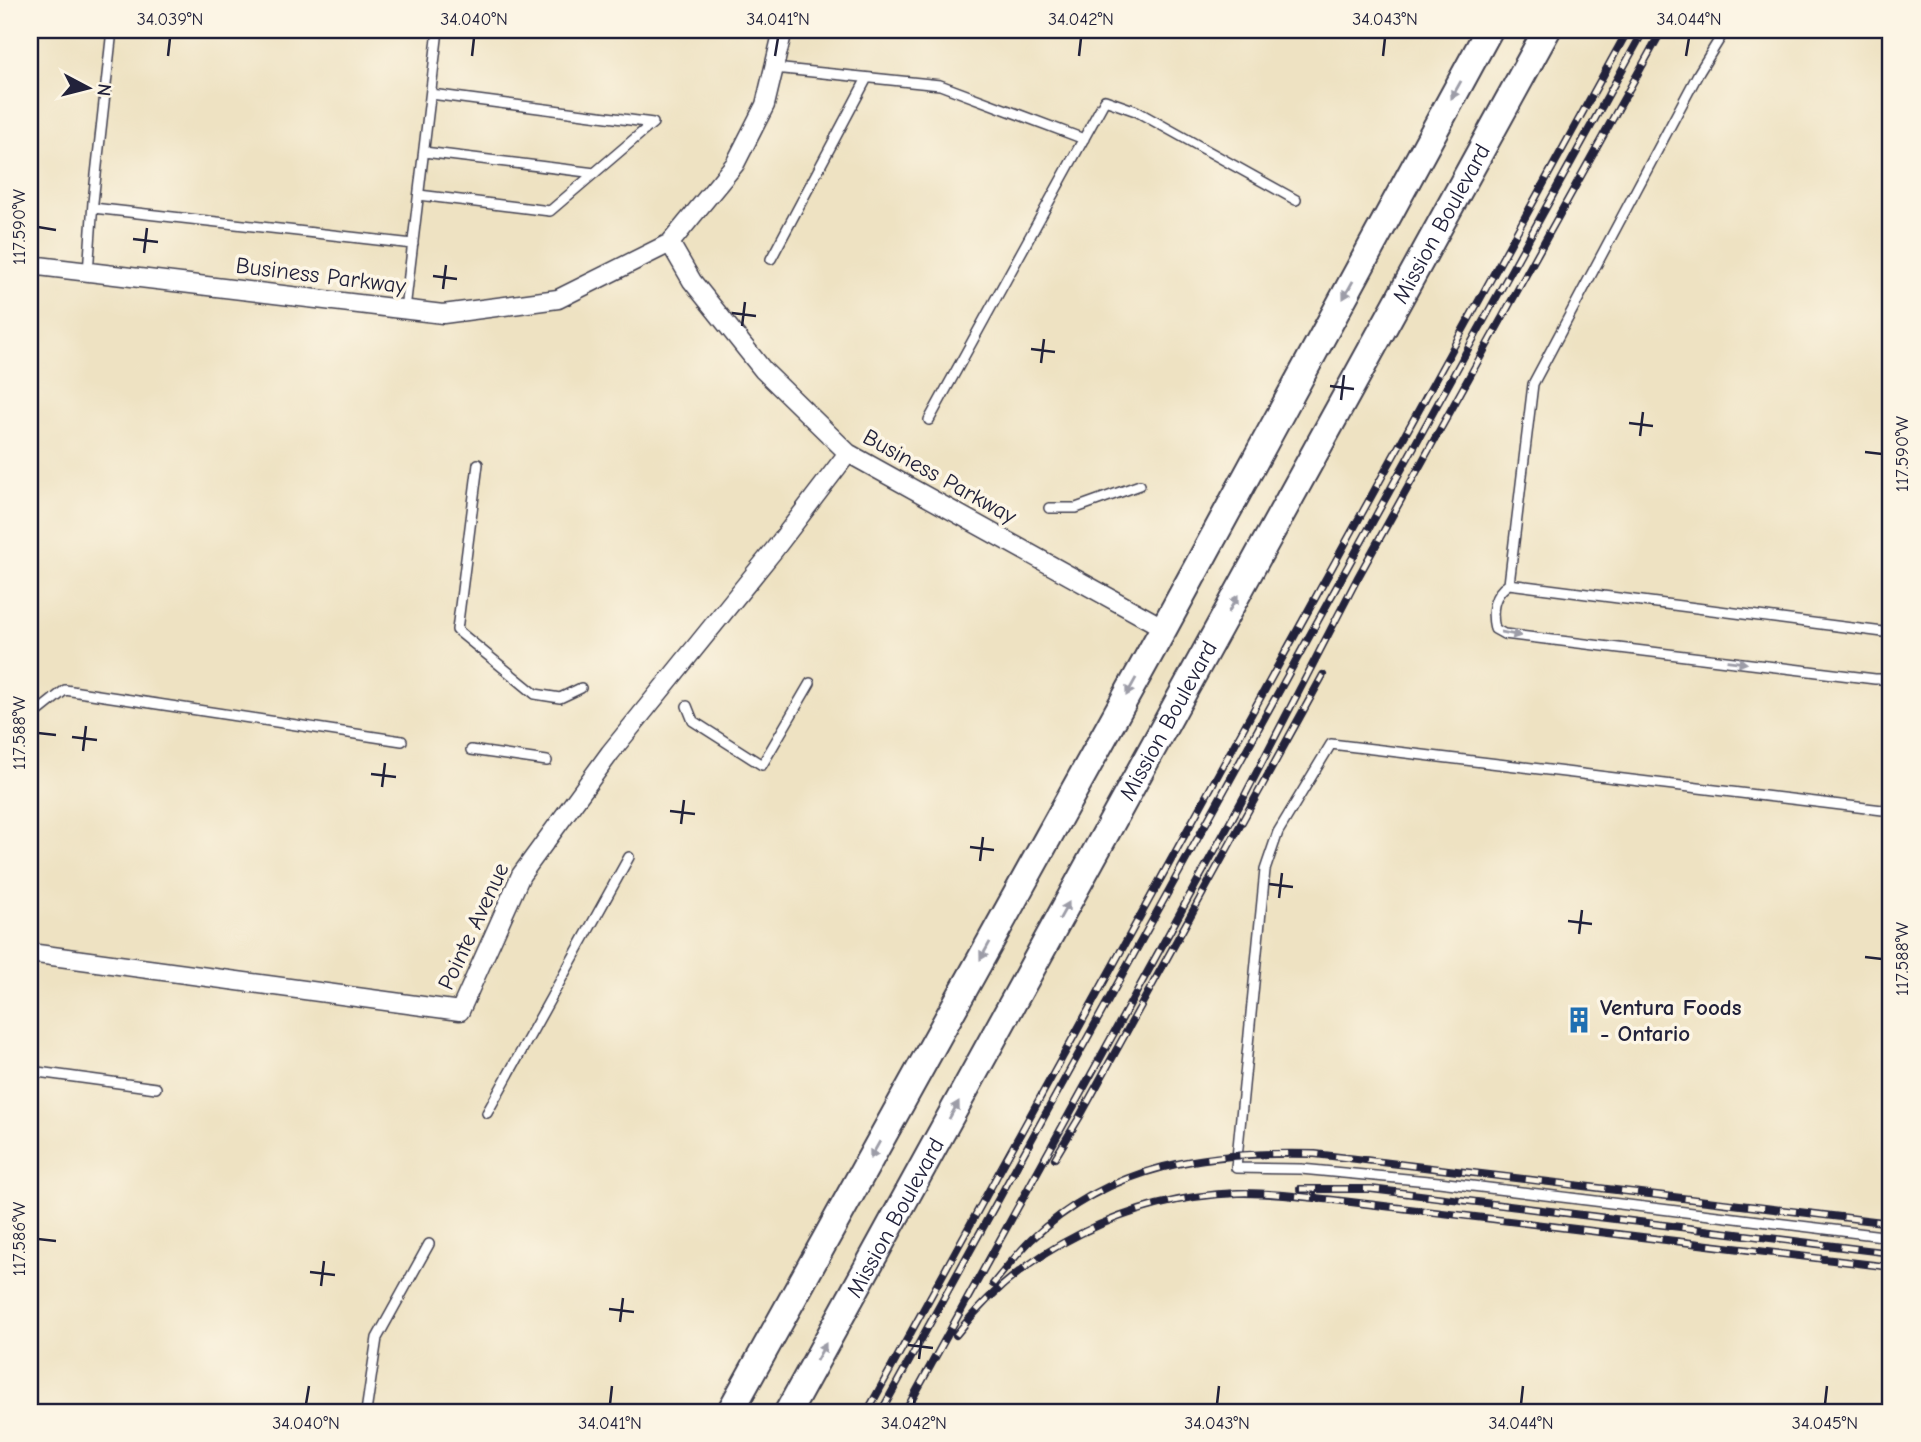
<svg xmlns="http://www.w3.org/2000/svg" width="1921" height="1442" font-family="'Comic Neue',sans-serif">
<rect width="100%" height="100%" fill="#fcf5e5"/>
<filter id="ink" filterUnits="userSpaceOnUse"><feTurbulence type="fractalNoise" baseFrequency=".0143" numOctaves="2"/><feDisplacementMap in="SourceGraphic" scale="14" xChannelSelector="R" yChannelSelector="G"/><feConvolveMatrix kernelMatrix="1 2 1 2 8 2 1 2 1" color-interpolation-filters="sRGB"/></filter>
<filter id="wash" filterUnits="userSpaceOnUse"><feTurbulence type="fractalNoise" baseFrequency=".00686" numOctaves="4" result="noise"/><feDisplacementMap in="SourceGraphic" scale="28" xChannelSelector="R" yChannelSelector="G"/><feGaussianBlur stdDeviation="1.57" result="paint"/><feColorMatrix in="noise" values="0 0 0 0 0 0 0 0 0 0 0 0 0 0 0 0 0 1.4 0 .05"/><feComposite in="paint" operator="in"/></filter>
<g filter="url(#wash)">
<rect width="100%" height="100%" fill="#eee2c2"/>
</g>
<g filter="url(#ink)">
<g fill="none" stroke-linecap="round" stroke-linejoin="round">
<!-- lane casing -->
<g stroke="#413f4f" stroke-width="12">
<path id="lane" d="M774,68L940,85L1084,139
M424,152L595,173
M419,195L550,211L653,123L431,94
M93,208L413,244
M771,259L867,78
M88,273L93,202L112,30
M405,309L438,30
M929,420L1105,100L1136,111L1296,200
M478,464L457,630L535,694L560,698L581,688
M1049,508H1076L1140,485
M1509,584L1533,384L1698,74L1725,30
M1891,633L1509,584C1493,594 1491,612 1495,629L1504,634L1875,679H1884L1891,672
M687,706L693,721L762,765L810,683
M30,718L65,690L402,741
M471,750L547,761
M1891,811L1331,744L1278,832L1265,870L1236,1168L1301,1169L1439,1182L1891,1237
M30,1071L156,1088
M487,1113L629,857
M366,1412L377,1338L429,1244"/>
</g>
<!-- street casing -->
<g stroke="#413f4f" stroke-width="21">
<path id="street" d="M670,243L735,164L765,105L783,30
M30,265L443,314L558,299L670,243L692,281L763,370L848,453L1164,628
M30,953L460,1011L521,875L610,753L774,550L848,453"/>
</g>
<!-- primary casing -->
<g stroke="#413f4f" stroke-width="30">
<g id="primary">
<path d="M730,1412L1164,628L1489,30"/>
<path id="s1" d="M788,1412L1547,30"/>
</g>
</g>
<!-- lane -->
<use href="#lane" stroke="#fff" stroke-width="9"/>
<!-- street -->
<use href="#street" stroke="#fff" stroke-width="18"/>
<!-- primary -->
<use href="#primary" stroke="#fff" stroke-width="26"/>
<!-- rail casing -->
<g stroke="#22223b" stroke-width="8">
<path id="rail" d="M1055,1158L1079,1118L1323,675
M1300,1189H1371L1891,1253
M993,1284C1005,1269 1017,1254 1031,1240C1111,1163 1210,1151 1315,1154L1891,1223
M956,1335C1022,1249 1130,1197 1238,1193C1270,1192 1302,1197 1334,1200L1891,1267
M867,1412L1628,30
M881,1412L1644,30
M905,1412L1244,797L1357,579L1662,30"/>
</g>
<!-- rail -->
<use href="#rail" stroke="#fcf5e5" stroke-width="5" stroke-dasharray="16" stroke-linecap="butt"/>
</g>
<!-- one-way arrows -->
<defs><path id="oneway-solid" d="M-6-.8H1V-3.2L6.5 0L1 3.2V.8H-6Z" transform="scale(1.75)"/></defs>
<g fill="#9c9ca7">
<use href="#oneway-solid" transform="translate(1456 90) rotate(119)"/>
<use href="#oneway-solid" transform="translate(1348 290) rotate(119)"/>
<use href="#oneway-solid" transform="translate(1233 604) rotate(-61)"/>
<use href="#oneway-solid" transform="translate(1511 634) rotate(11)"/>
<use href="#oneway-solid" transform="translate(1737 662) rotate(7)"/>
<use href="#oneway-solid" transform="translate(1131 687) rotate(119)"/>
<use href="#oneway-solid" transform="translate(1064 911) rotate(-61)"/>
<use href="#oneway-solid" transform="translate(985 951) rotate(119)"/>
<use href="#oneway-solid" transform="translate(954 1110) rotate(-61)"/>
<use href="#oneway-solid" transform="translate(875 1150) rotate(119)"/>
<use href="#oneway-solid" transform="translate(821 1352) rotate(-61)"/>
</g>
</g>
<!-- ticks -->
<path fill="none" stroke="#22223b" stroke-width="2.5" d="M168,56L170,38M472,56L474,38M775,56L778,38M1079,56L1081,38M1383,56L1385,38M1686,56L1689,38M38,227L56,230M133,239L158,242M144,253L147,228M433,276L457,279M443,289L446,265M732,313L756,316M742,326L745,302M1031,349L1055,352M1041,363L1044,339M1330,386L1354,389M1341,400L1344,375M1629,423L1653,426M1640,436L1643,412M1865,452L1882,454M38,733L56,735M72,737L97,740M83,751L86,726M371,774L396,777M382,787L385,763M670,811L695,814M681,824L684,800M970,847L994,850M980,861L983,837M1269,884L1293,887M1279,898L1282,873M1568,921L1592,924M1579,934L1582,910M1865,957L1882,959M38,1239L56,1241M310,1272L335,1275M321,1286L324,1261M609,1309L634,1312M620,1322L623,1298M908,1345L933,1348M919,1359L922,1335M306,1404L309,1386M610,1404L612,1386M914,1404L916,1386M1217,1404L1219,1386M1521,1404L1523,1386M1825,1404L1827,1386"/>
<!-- icons -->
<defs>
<g id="building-bare" transform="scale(2.1)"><path d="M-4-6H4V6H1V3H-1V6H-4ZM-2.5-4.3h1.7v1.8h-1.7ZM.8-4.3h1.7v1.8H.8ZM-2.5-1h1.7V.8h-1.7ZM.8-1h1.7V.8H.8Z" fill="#1f6fb2" stroke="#fcf5e5" stroke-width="2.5" paint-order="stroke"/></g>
</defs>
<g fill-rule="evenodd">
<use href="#building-bare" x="1579" y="1020"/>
</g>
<g text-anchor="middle" stroke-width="7" stroke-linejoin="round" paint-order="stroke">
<!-- street labels -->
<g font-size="23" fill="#22223b" stroke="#fcf5e5">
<text dy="8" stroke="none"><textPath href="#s1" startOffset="1356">Mission Boulevard</textPath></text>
<text transform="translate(321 275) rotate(7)" y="8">Business Parkway</text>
<text transform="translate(940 476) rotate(29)" y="8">Business Parkway</text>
<text dy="8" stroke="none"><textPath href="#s1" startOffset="789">Mission Boulevard</textPath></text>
<text transform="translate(473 926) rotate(-65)" y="8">Pointe Avenue</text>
<text dy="8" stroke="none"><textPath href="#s1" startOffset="222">Mission Boulevard</textPath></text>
</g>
<!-- poi labels -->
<g font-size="23" font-weight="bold" fill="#22223b" stroke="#fcf5e5" text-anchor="start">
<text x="1600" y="1015">Ventura Foods<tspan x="1600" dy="26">- Ontario</tspan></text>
</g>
</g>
<!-- margin -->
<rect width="1921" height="1442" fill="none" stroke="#fcf5e5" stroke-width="77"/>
<!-- north arrow -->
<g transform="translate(88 88) rotate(97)" stroke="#fcf5e5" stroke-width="5" paint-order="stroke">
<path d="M0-5L12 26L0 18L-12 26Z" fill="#22223b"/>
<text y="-10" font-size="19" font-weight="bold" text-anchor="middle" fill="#22223b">N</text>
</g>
<rect x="38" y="38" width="1844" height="1366" fill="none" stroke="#22223b" stroke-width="2.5"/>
<g font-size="18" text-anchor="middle" fill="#22223b">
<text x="170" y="25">34.039°N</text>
<text x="474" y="25">34.040°N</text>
<text x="778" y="25">34.041°N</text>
<text x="1081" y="25">34.042°N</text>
<text x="1385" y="25">34.043°N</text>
<text x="1689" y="25">34.044°N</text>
<text transform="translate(19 227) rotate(-90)" y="6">117.590°W</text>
<text transform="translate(1902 454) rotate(-90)" y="6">117.590°W</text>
<text transform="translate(19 733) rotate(-90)" y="6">117.588°W</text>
<text transform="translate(1902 959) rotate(-90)" y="6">117.588°W</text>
<text transform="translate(19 1239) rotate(-90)" y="6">117.586°W</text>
<text x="306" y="1429">34.040°N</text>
<text x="610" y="1429">34.041°N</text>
<text x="914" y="1429">34.042°N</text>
<text x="1217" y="1429">34.043°N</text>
<text x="1521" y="1429">34.044°N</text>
<text x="1825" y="1429">34.045°N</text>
</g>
</svg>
